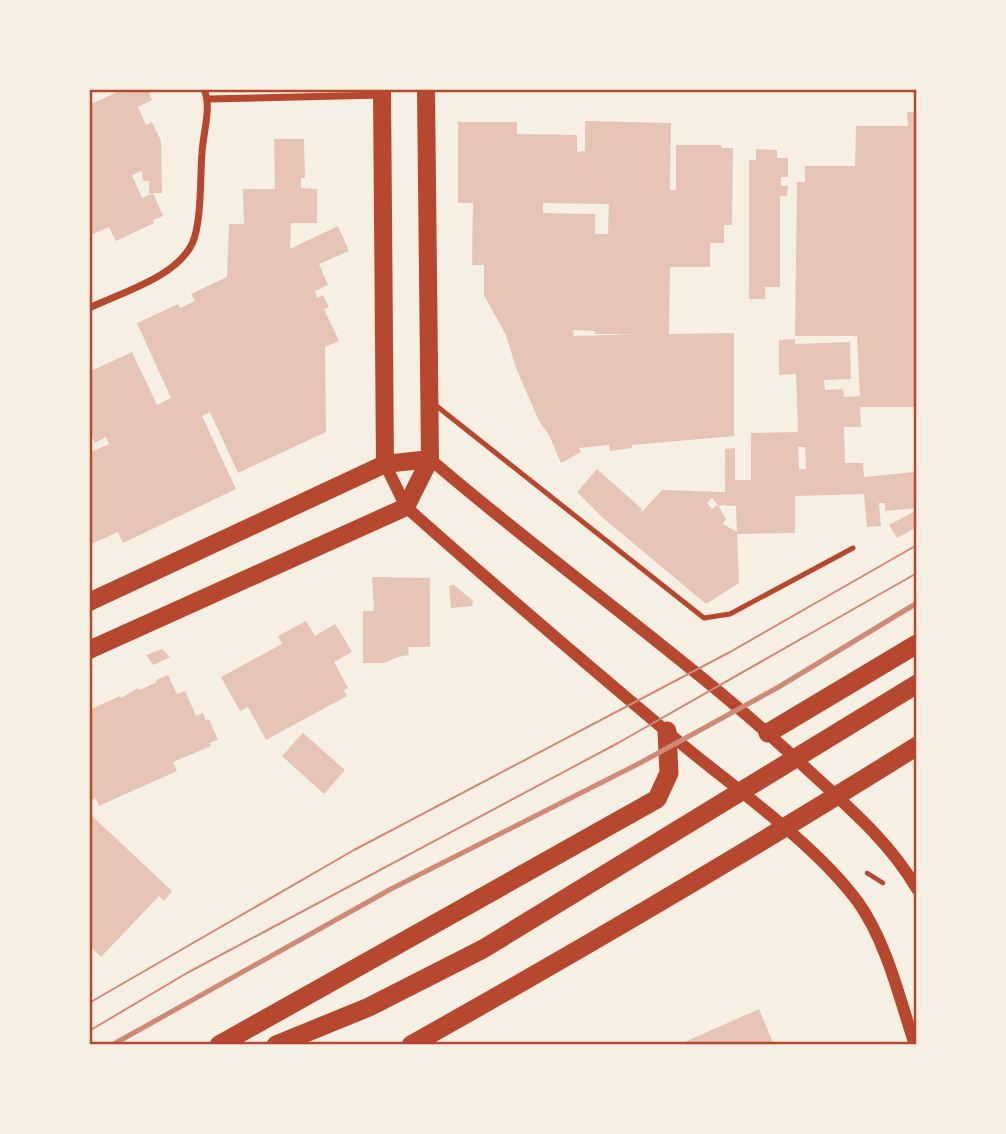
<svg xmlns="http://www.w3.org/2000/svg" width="1006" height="1134" font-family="'Archivo Narrow',sans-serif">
<rect width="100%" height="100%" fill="#f6efe4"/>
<!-- building -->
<path fill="#e6c5b7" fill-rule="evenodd" d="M124,89L127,93L136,89H148L152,100L138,107L146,125L152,122L161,141L162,193H149V181H143L142,171L132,175L142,198L153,193L163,216L153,220L154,223L116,241L109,227L89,236V105Z
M907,112H917V407H860L861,427H844L845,463H863L864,477L914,472L917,508L885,511V503H879L881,526L867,527L864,494L795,496V533L737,534L736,506L718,505L726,519L723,524L737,532L739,583L706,604L603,518L577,492L597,469L642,509L641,513L662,490L725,492V449L735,448V480H751V433L798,432L796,374L779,375V340L795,339V344L850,342L851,379L824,380L825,390L843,389L844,397L860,396L857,336H795L797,182H805V166H855L856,126H908ZM798,447H805L806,469H799ZM712,498L718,505L712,509L707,503Z
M585,121L671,123L670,190H676V145H721L722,148H733L732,225H724V243H710V267H670L669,334L734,333V436L632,445V448L610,451L609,445L579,448L581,452L561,463L549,435L539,421L516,368L506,335L484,295V265H472L473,203H458V122H517V134L577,135V152L585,151ZM543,203L609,204L608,234H595V214L543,213ZM573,330L595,331V334H642L574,336Z
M274,139H304L305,178H301V188L317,189V223H291L290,249L338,226L349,251L319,264L328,285L315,291L317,298L323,295L329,307L324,309L339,341L325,347L326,432L238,473L210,412L202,416L236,489L123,543L118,532L89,545V453L109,444L106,437L95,443L89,430V372L132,352L157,405L171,398L137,323L178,304L180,308L195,301L191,294L227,277L229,224H244L243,189H275Z
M756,149L777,150V158H788V177H781V186H788L787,196H780V287H765V299H749V160H756Z
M917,510V527L897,538L889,525Z
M372,577L430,578V647H408L409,655L398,657L384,663H363V611H374Z
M454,585L473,601L472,606L451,608L449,586Z
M306,621L315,636L335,624L344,638L352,652L334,662L348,688L344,690L347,696L266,740L248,707L240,711L221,677L282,644L278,636Z
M162,649L170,657L153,665L146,655Z
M168,675L177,694L185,691L196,716L203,713L206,721L209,719L218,740L209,743L211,746L173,762L177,771L99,806L96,798L92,800L89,794V710L120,696L121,698L138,688L140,690L157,682L156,680Z
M303,733L345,770L324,794L282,756Z
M89,813L172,891L164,901L159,896L101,957L89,945Z
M759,1009L774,1045H678Z"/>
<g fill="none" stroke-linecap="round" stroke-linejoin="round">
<!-- path -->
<path stroke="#b5482f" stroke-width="4.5" d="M867,873L883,883"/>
<!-- service -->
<path stroke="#b5482f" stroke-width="5" d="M434,404L704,618L730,614L853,548"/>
<!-- minor -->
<path stroke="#b5482f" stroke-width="7" d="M208,99L382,95
M89,308C121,293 176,277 192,244C202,223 200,176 202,153C203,132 212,108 204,89"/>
<!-- tertiary -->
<path stroke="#b5482f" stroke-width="12" d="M430,459C553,565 688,658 807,769C847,806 889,841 917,889
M385,464L406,507C497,588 591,668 684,746C740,792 816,845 858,902C887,943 899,997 915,1045"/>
<!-- primary -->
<path stroke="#b5482f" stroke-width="18" d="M382,89L385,464
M89,602L385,464L430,459
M89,650L406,507L430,459L426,89"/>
<!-- trunk -->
<path stroke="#b5482f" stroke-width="19" d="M768,733L917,644
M219,1045L657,799L669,773L667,731
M276,1045L369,1007L483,949L917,684
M411,1045C582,949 751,850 917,746"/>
<!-- tram -->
<path stroke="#cf8b77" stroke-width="2" d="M89,1003L354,850L730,652L917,545
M89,1031L187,973L618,743L917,573"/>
<!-- rail -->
<path stroke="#cf8b77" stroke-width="5" d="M112,1045L391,889L640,763L777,688L917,603"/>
</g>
<!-- border -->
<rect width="1006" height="1134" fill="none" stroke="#f6efe4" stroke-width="182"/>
<rect x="91" y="91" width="824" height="952" fill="none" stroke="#b5482f" stroke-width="2.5"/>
</svg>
